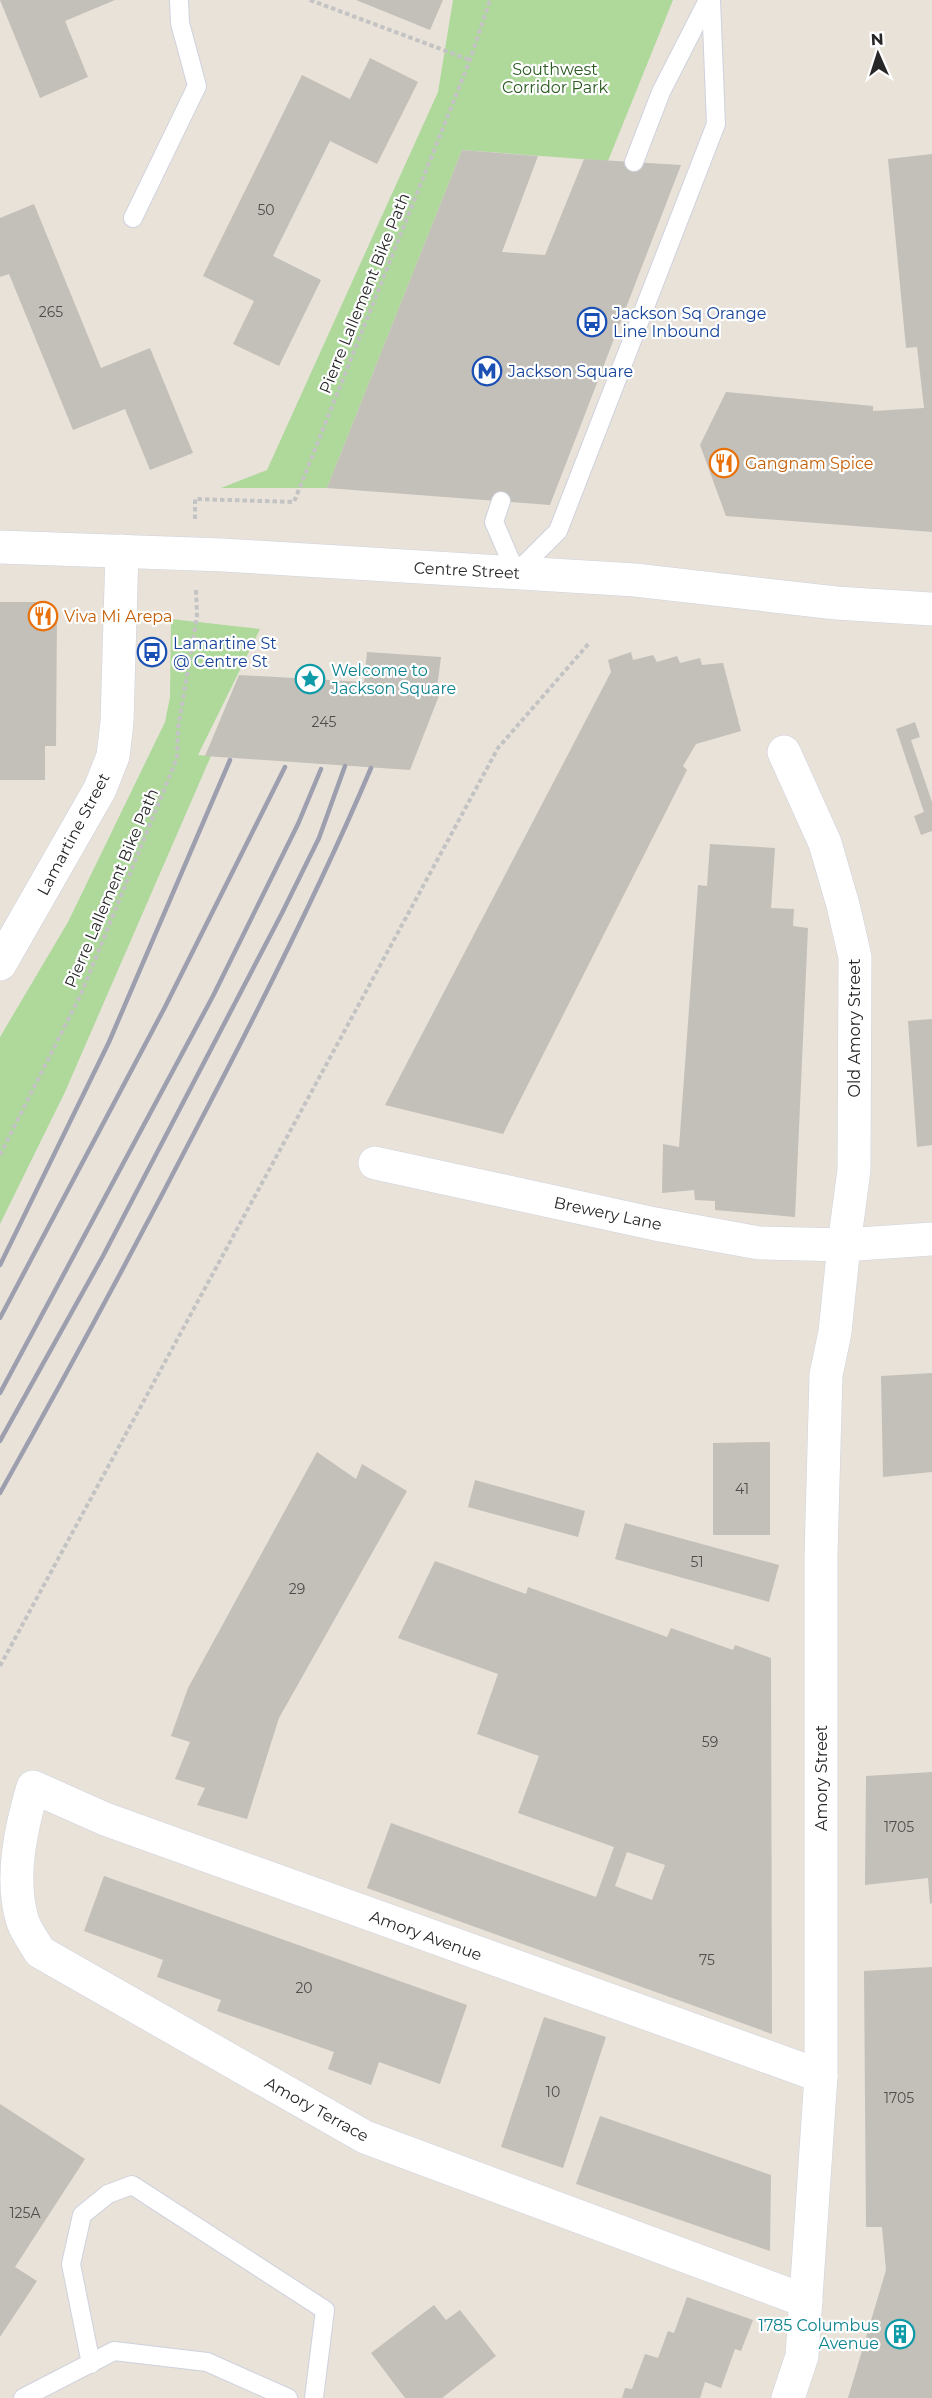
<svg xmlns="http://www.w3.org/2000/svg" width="932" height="2398" font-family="Montserrat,sans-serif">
<rect width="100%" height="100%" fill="#e8e2d9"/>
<!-- green -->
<path fill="#aed99b" d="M453,0H673L608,161L462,150L327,488H221L267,470L438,92Z
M171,619L260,629L198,755L211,756L65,1092L0,1224V1037L68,922L165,722L170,697Z"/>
<!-- building -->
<path fill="#c3bfb9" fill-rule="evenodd" d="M0,0H115L65,21L88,77L40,98Z
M356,0H443L430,30Z
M370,58L418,82L377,164L330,141L273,256L321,280L279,366L233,344L254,301L203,276L302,75L350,99Z
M462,150L538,156L502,252L545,255L584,159L681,165L550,505L327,488Z
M932,154V532L726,516L700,445L726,392L873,406V411L924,408L917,347L906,348L888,159Z
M34,204L101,368L150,348L193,453L150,470L125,409L73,430L9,274L0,277V218Z
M0,602H48L54,605L57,610L56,746H45V780H0Z
M367,652L441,657L437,688H442L410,770L205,756L239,675L364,682Z
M631,652L633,660L653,655L657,662L677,656L680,663L700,658L702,665L723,663L741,731L696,744L683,766L687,770L503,1134L385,1105L611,672L608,660Z
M915,722L920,737L911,740L932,802V831L921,835L914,816L924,812L896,729Z
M710,844L775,848L771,908L794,909L793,926L808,928L795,1217L715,1210V1201L695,1200L694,1190L662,1193L663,1144L679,1147L698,885L707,886Z
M932,1019V1145L917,1147L908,1021Z
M932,1373V1472L883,1477L881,1376Z
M770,1442V1535H713V1443Z
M317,1452L356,1479L362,1464L407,1491L279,1718L247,1819L197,1805L205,1788L175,1779L190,1742L171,1736L188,1688Z
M475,1480L585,1511L578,1537L468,1507Z
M625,1523L779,1565L769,1602L615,1559Z
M435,1561L526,1594L528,1587L667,1637L671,1628L733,1650L735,1645L771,1658L772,2034L367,1888L391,1823L596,1897L614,1847L518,1813L539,1756L477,1734L498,1674L398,1638ZM627,1852L665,1865L652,1900L615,1886Z
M932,1772V1903L930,1904L928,1878L865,1885L866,1776Z
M104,1876L467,2005L440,2084L379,2062L371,2085L328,2069L334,2052L217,2011L221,2000L157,1977L163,1960L84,1931Z
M932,1967V2398H848L886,2270L882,2227H866L864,1971Z
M544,2017L606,2037L563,2168L501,2147Z
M0,2104L85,2159L15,2267L37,2281L0,2337Z
M600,2116L771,2175L770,2251L576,2184Z
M687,2297L753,2320L741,2351L735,2349L721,2388L705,2382L700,2398H622L625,2388L632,2389L645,2354L658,2358L668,2331L674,2333Z
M434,2305L446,2320L460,2310L496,2356L442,2398H405L371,2353Z"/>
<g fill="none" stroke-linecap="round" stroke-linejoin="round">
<!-- service casing -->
<g stroke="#cfd1de" stroke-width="20">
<path id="service" d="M634,162L661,92L708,0
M133,218L197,86L180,23L179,0
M501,501L494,522L516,573L558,531L716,124L711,0
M91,2364L71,2264L82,2215L108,2194L132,2185L325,2310L314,2398
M23,2398L114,2351L207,2362L288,2398"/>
</g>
<!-- minor casing -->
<g stroke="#cfd1de" stroke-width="34">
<path id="minor" d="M375,1163L655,1224L759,1243L844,1245L854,1170L855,957L843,905L825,843L784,752
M806,2301L365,2137L40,1952C34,1942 25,1930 22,1919C10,1877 21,1828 33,1787L105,1819L821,2076"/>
</g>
<!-- tertiary casing -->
<g stroke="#cfd1de" stroke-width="34">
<path id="tertiary" d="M0,964L100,789L113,756L117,722L122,551
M788,2398L802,2356L821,2076V1555L826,1375L835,1332L844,1245L932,1239"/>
</g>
<!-- secondary casing -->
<g stroke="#cfd1de" stroke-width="34">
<path id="secondary" d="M0,547L223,555L635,580L836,603L932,609"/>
</g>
<!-- path -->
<path stroke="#c3c3c3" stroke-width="4" stroke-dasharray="4.5 3" stroke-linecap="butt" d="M310,0L470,60
M195,519V499L294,502L470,60L490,0
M0,1155L81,994L177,758L178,728L197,616L196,589
M0,1666L498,748L590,642"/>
<!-- service -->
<use href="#service" stroke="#fff" stroke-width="18"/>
<!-- minor -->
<use href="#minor" stroke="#fff" stroke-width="33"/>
<!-- tertiary -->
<use href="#tertiary" stroke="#fff" stroke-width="33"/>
<!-- secondary -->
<use href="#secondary" stroke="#fff" stroke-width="33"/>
<!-- rail -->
<path stroke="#9d9faf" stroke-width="4.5" d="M0,1265L109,1042L230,760
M0,1318L165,1007L285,767
M0,1393L213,996L298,824L321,769
M0,1441L103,1256L282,913L319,838L345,766
M0,1493C70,1368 138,1242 204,1114C263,1001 321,886 371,768"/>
</g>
<!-- icons -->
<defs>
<g id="bus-ring" transform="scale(1.5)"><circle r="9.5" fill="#fff" stroke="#1a4fb4" stroke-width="1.5"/><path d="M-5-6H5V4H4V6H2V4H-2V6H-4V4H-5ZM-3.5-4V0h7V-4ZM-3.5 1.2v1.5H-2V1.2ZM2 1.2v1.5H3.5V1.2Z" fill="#1a4fb4"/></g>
<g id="metro-ring" transform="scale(1.5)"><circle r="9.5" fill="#fff" stroke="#1a4fb4" stroke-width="1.5"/><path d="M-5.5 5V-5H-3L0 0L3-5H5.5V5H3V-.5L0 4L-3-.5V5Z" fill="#1a4fb4"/></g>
<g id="restaurant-ring" transform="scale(1.5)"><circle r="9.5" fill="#fff" stroke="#e8710a" stroke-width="1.5"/><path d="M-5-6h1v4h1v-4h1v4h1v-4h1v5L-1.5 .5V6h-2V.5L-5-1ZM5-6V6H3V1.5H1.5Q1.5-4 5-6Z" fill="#e8710a"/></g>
<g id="sight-ring" transform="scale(1.5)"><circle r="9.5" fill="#fff" stroke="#0f9aa8" stroke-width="1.5"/><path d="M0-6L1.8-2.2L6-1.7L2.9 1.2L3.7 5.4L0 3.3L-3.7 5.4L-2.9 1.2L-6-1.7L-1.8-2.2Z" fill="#0f9aa8"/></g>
<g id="building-ring" transform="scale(1.5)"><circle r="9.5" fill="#fff" stroke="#0f9aa8" stroke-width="1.5"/><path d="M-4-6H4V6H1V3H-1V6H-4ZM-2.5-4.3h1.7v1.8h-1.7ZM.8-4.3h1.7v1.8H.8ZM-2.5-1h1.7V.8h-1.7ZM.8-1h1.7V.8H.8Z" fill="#0f9aa8"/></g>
</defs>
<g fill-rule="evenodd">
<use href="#bus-ring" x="592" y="322"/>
<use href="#metro-ring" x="487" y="371"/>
<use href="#restaurant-ring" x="724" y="463"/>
<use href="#restaurant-ring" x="43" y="616"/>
<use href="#bus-ring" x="152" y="652"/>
<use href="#sight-ring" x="310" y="679"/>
<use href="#building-ring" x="900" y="2334"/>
</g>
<g text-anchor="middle" stroke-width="4.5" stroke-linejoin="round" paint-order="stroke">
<!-- number labels -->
<g font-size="14" fill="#4e4d4c">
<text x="266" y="215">50</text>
<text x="51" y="317">265</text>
<text x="324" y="727">245</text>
<text x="742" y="1494">41</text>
<text x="697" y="1567">51</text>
<text x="297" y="1594">29</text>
<text x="710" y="1747">59</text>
<text x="899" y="1832">1705</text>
<text x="707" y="1965">75</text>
<text x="304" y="1993">20</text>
<text x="553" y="2097">10</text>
<text x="899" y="2103">1705</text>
<text x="25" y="2218">125A</text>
</g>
<!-- park labels -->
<g font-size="16" fill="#2a5a20" stroke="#fff">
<text x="555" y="75">Southwest<tspan x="555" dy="18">Corridor Park</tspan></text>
</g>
<!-- street labels -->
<g font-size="16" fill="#272727" stroke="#fff">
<text transform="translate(364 293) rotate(-68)" y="6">Pierre Lallement Bike Path</text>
<text transform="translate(467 570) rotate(3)" y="6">Centre Street</text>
<text transform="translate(73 834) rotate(-62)" y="6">Lamartine Street</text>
<text transform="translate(111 888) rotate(-67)" y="6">Pierre Lallement Bike Path</text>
<text transform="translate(854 1028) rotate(-90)" y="6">Old Amory Street</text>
<text transform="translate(608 1213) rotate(12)" y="6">Brewery Lane</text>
<text transform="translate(821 1778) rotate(-90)" y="6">Amory Street</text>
<text transform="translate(426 1935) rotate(20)" y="6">Amory Avenue</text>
<text transform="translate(317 2109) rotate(29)" y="6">Amory Terrace</text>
</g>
<!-- transit labels -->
<g font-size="16" fill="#164399" stroke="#fff" text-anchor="start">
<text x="613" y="319">Jackson Sq Orange<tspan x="613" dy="18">Line Inbound</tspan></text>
<text x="508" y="377">Jackson Square</text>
<text x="173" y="649">Lamartine St<tspan x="173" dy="18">@ Centre St</tspan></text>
</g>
<!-- food labels -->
<g font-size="16" fill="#c56008" stroke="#fff" text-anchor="start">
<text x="745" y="469">Gangnam Spice</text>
<text x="64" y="622">Viva Mi Arepa</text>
</g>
<!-- culture labels -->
<g font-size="16" fill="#0d838f" stroke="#fff" text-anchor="start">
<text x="331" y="676">Welcome to<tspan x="331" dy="18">Jackson Square</tspan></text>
<text x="879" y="2331" text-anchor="end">1785 Columbus<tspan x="879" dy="18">Avenue</tspan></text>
</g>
</g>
<!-- north arrow -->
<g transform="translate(878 54) rotate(357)" stroke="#ffffff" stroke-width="4.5" paint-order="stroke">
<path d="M0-4.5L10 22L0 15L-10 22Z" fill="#272727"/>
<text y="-9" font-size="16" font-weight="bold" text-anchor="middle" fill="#272727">N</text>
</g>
</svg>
